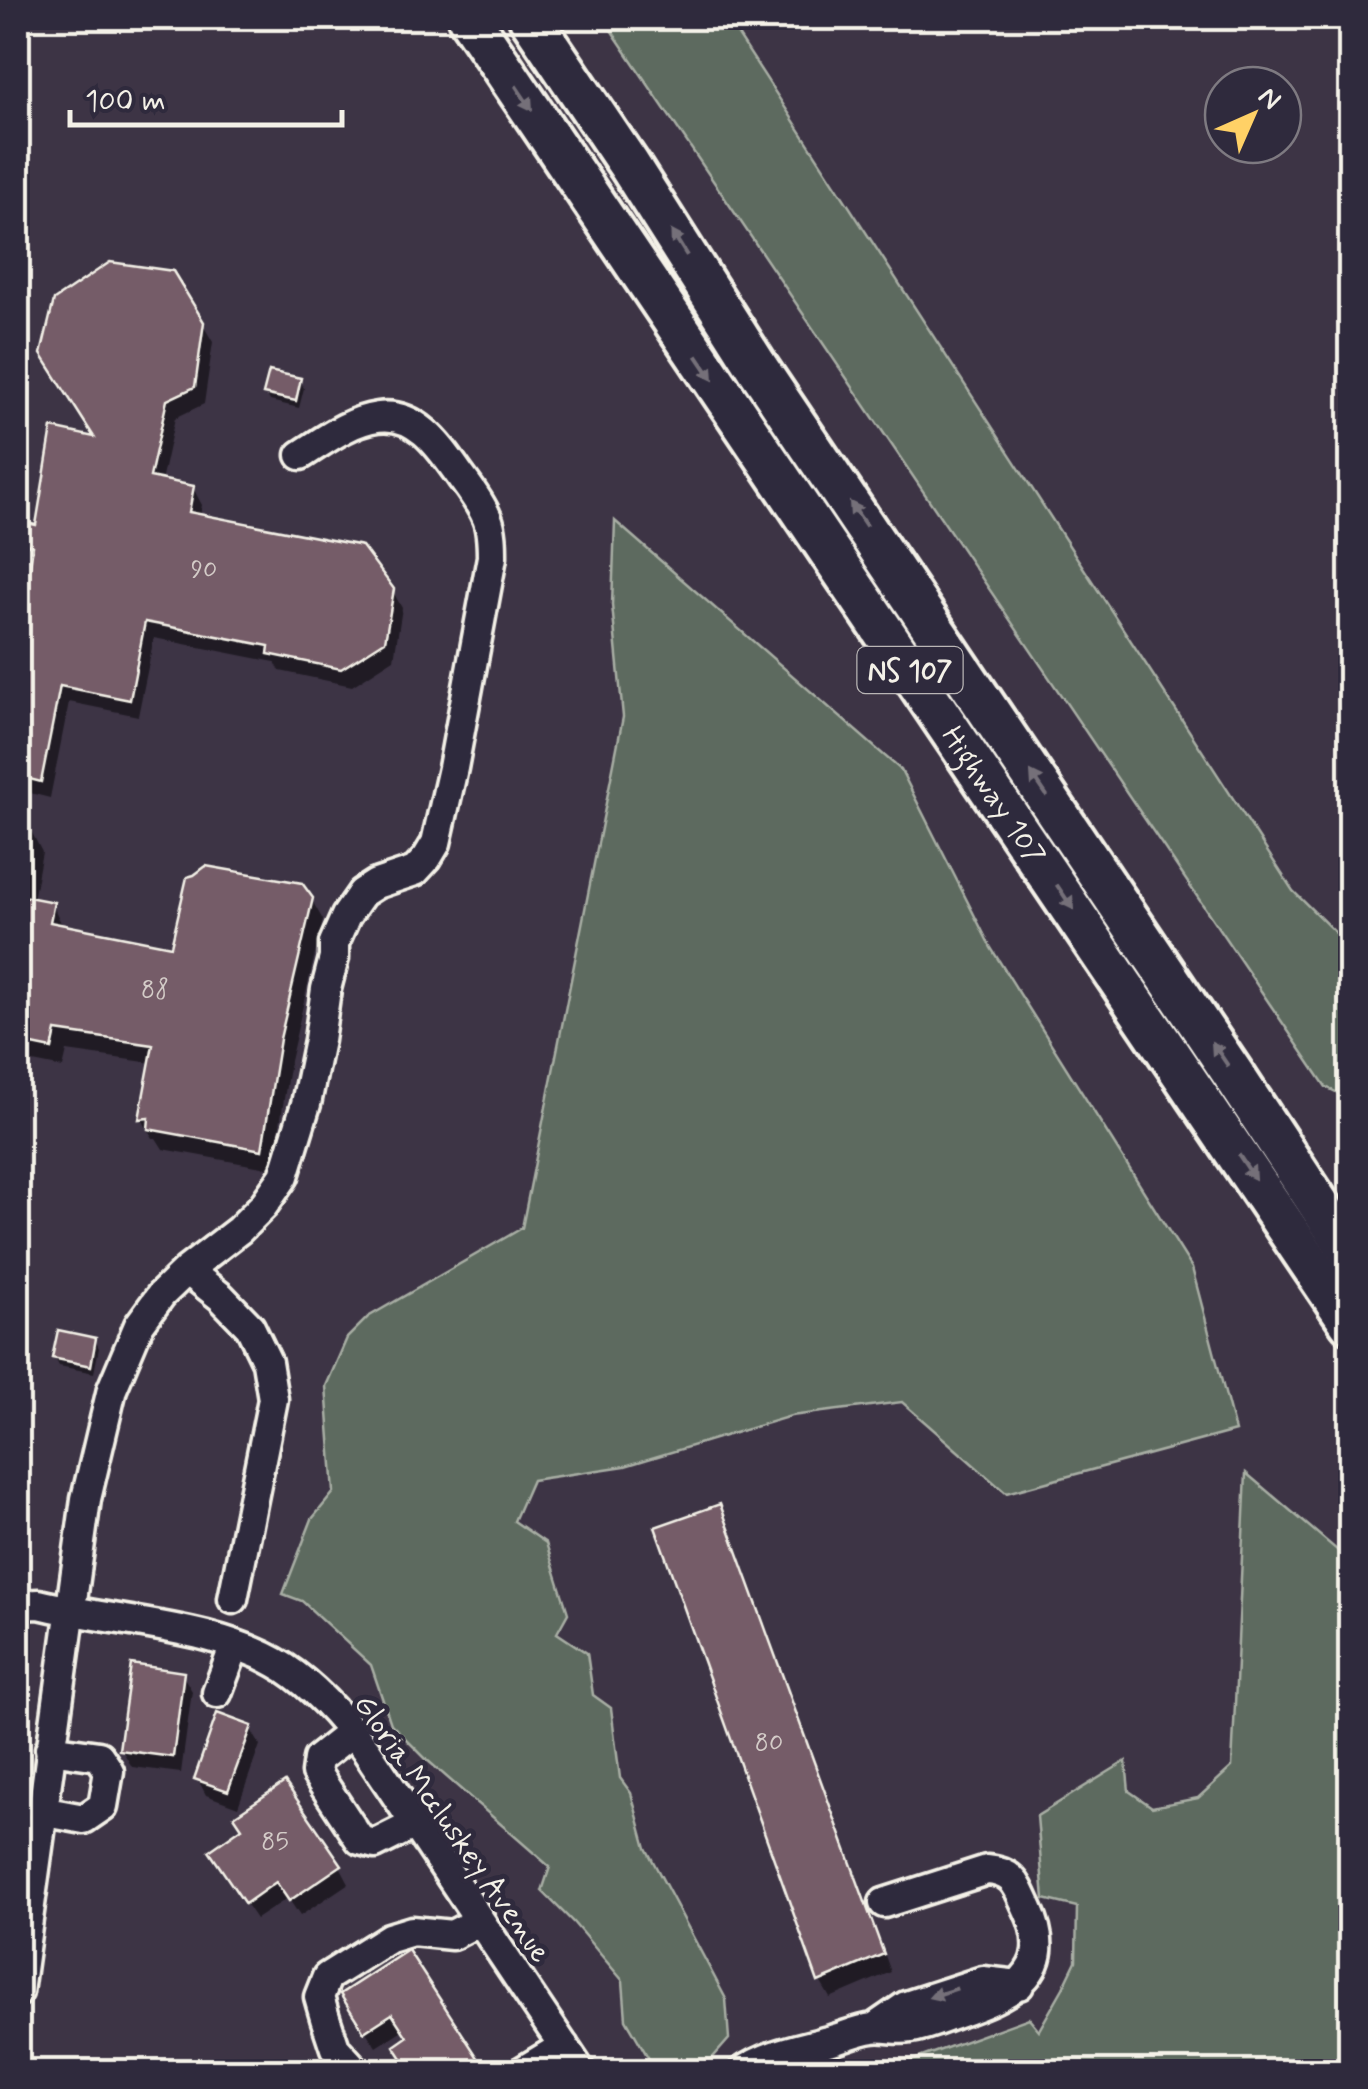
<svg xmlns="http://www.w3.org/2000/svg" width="1368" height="2089" font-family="Mynerve,sans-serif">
<rect width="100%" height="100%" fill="#3d3445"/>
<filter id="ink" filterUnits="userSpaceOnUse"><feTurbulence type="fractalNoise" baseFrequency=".01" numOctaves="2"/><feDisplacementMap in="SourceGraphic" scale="20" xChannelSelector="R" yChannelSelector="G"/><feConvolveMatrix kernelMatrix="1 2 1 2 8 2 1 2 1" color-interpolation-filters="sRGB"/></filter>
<g filter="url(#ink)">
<!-- green -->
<path fill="#5d6a5f" stroke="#a8aea4" stroke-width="2.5" d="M603,18H727L1293,891L1350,947V1099L1326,1087Z
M615,521L901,770L991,948L1192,1268L1235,1431L1006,1493L902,1402L791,1416L625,1466L532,1480L514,1521L546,1543L568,1613L557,1633L587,1653L593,1695L611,1708L620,1778L631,1793L646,1848L726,1999L729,2039L701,2071H656L626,2019L623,1981L573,1922L542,1891L550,1867L426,1759L391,1724L371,1665L302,1601L283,1594L312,1519L334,1492L326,1386L347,1338L368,1317L522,1228L623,717L612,605Z
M1246,1473L1350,1561V2071H883L1029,2018L1039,2030L1063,1988L1076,1961L1077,1907L1044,1899L1037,1816L1126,1761L1129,1791L1152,1807L1198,1798L1232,1767Z"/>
<!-- shadow -->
<path fill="#0007" d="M172,273L213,342L204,404L175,418L161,482L193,488L202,505L200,516L392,590L402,608L394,659L352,686L280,671L275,662L154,638L138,716L69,702L50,798L18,790V660L32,569L18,578V523L38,528L98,440Z
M299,380L304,388L299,408L270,401L266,393Z
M18,829L31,831L42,852L33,900L52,904L63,927L172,949L311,899L323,920L290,1061L273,1169L163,1149L156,1138H153L141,1118L152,1063L67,1051L63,1068L18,1059Z
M18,1327L28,1329L32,1336L28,1359L18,1357Z
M95,1340L99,1348L94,1373L59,1366L55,1358Z
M718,1507L728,1524L891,1972L830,1998L820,1981Z
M182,1674L192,1691L181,1773L132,1767L122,1750Z
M250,1728L260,1745L238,1807L206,1795L197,1778Z
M245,1830L340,1866L349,1883L300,1916L288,1898L256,1919L222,1869Z
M408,1954L483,2072H412L410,2039L404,2029L376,2047L353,2012Z"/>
<!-- building -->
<path fill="#745c67" stroke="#f4f1e8" stroke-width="2.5" d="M110,262L173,271L204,322L195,387L167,400L150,477L194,486L189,512L362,546L394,589L385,641L341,669L268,654L269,646L145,622L130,700L60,686L41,782L18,776V648L33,546L18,542V521L36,525L52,428L94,437L41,354L54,300Z
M269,371L301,378L296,401L263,394Z
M206,866L302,883L313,898L280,1039L262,1150L148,1129L149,1118L139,1119L153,1045L56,1031L52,1049L18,1042V895L54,902L50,922L171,946L187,877L194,875Z
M58,1330L96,1338L91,1366L52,1358Z
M720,1504L884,1954L818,1982L655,1527Z
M131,1664L184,1672L173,1757L119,1750Z
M217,1713L252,1726L228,1791L194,1779Z
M285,1782L342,1865L289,1901L276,1882L245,1904L209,1851L242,1828L234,1816Z
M408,1950L482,2064L471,2072H411L394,2046L407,2037L392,2014L364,2032L340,1994Z"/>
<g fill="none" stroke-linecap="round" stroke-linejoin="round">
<!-- minor casing -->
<g stroke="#f4f1e8" stroke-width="35">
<path id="minor" d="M187,1270L221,1297L250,1327L267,1362L273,1399L233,1599
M18,1605L39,1604C116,1623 218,1625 285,1668C317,1689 343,1719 366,1750L581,2072
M217,1693L235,1645
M352,1732L318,1759L316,1773L360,1840L375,1844L415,1824
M41,1811L84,1819L103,1806L109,1771L99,1756L50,1749
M18,1992L86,1499L112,1389L139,1325L161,1295L187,1270L239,1230L263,1206L284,1176L306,1104L319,1040L326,989L334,958V943L346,916L362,893L376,884L415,871L427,858L436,843L453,768L492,557C492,544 492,530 487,518C481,504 471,490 462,478C442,450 418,411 378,417C349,421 325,440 301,455
M874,2028L906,2006L983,1981L1019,1985
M357,2072L335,2048L325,2018L319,1997L327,1977L389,1938L412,1931L452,1935L479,1921
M521,2072L564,2046
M742,2072C767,2054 799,2049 828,2041C843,2037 858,2030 873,2028C885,2026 899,2031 911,2028C926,2026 941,2019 955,2014C1007,1996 1059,1975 1028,1909C1017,1886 1015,1872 987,1870L884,1903"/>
</g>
<!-- highway casing -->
<g stroke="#f4f1e8" stroke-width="48">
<g id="highway">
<path id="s1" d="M469,18L1350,1322"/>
<path d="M530,18L629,165L759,370L1233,1074L1350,1252"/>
</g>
</g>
<!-- minor -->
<use href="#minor" stroke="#2f2a3d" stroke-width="28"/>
<!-- highway -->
<use href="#highway" stroke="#2f2a3d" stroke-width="40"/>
</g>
<!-- one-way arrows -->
<defs><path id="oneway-solid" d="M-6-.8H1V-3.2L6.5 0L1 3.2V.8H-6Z" transform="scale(2.5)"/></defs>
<g fill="#747079">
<use href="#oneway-solid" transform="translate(524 98) rotate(56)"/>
<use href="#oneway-solid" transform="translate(679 243) rotate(-122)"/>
<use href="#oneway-solid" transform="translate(705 368) rotate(56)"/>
<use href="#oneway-solid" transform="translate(858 514) rotate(-124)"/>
<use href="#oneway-solid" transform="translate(1039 784) rotate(-124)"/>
<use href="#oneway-solid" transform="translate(1065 897) rotate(56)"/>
<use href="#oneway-solid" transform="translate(1220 1054) rotate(-124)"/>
<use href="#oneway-solid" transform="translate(1247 1167) rotate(56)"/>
<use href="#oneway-solid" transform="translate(943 1993) rotate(162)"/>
</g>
</g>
<g text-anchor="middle" stroke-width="10" stroke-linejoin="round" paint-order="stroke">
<!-- number labels -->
<g font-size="25" fill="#d4ccc8">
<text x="204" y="577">90</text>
<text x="155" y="997">88</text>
<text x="769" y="1750">80</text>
<text x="275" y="1849">85</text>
</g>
<!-- shield labels -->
<rect fill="#2f2a3d" stroke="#b9b5b5" stroke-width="2.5" x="857.5" y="647" width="105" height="46" rx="8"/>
<g font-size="28" font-weight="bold" fill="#f4f1e8">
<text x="910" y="680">NS 107</text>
</g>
<!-- street labels -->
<g font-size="30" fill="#f4f1e8" stroke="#2f2a3d">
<text dy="10" stroke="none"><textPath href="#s1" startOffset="938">Highway 107</textPath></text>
<text transform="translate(453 1828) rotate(55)" y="10">Gloria Mccluskey Avenue</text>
</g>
</g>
<!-- margin -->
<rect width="1368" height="2089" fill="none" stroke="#2f2a3d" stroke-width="60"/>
<rect x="30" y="30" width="1308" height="2029" fill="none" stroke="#f4f1e8" stroke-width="4" filter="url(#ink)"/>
<!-- north arrow -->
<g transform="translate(1253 115) rotate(45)"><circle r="48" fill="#2f2a3d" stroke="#7e7a81" stroke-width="2.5"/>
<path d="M0-8L18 38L0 25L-18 38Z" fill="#ffd166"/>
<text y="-15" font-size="28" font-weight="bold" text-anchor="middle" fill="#f4f1e8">N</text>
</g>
<!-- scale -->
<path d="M70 110v15h272v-15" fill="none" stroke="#f4f1e8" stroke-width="5"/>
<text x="85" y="110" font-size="30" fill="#f4f1e8" stroke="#2f2a3d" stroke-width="8" paint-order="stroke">100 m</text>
</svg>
